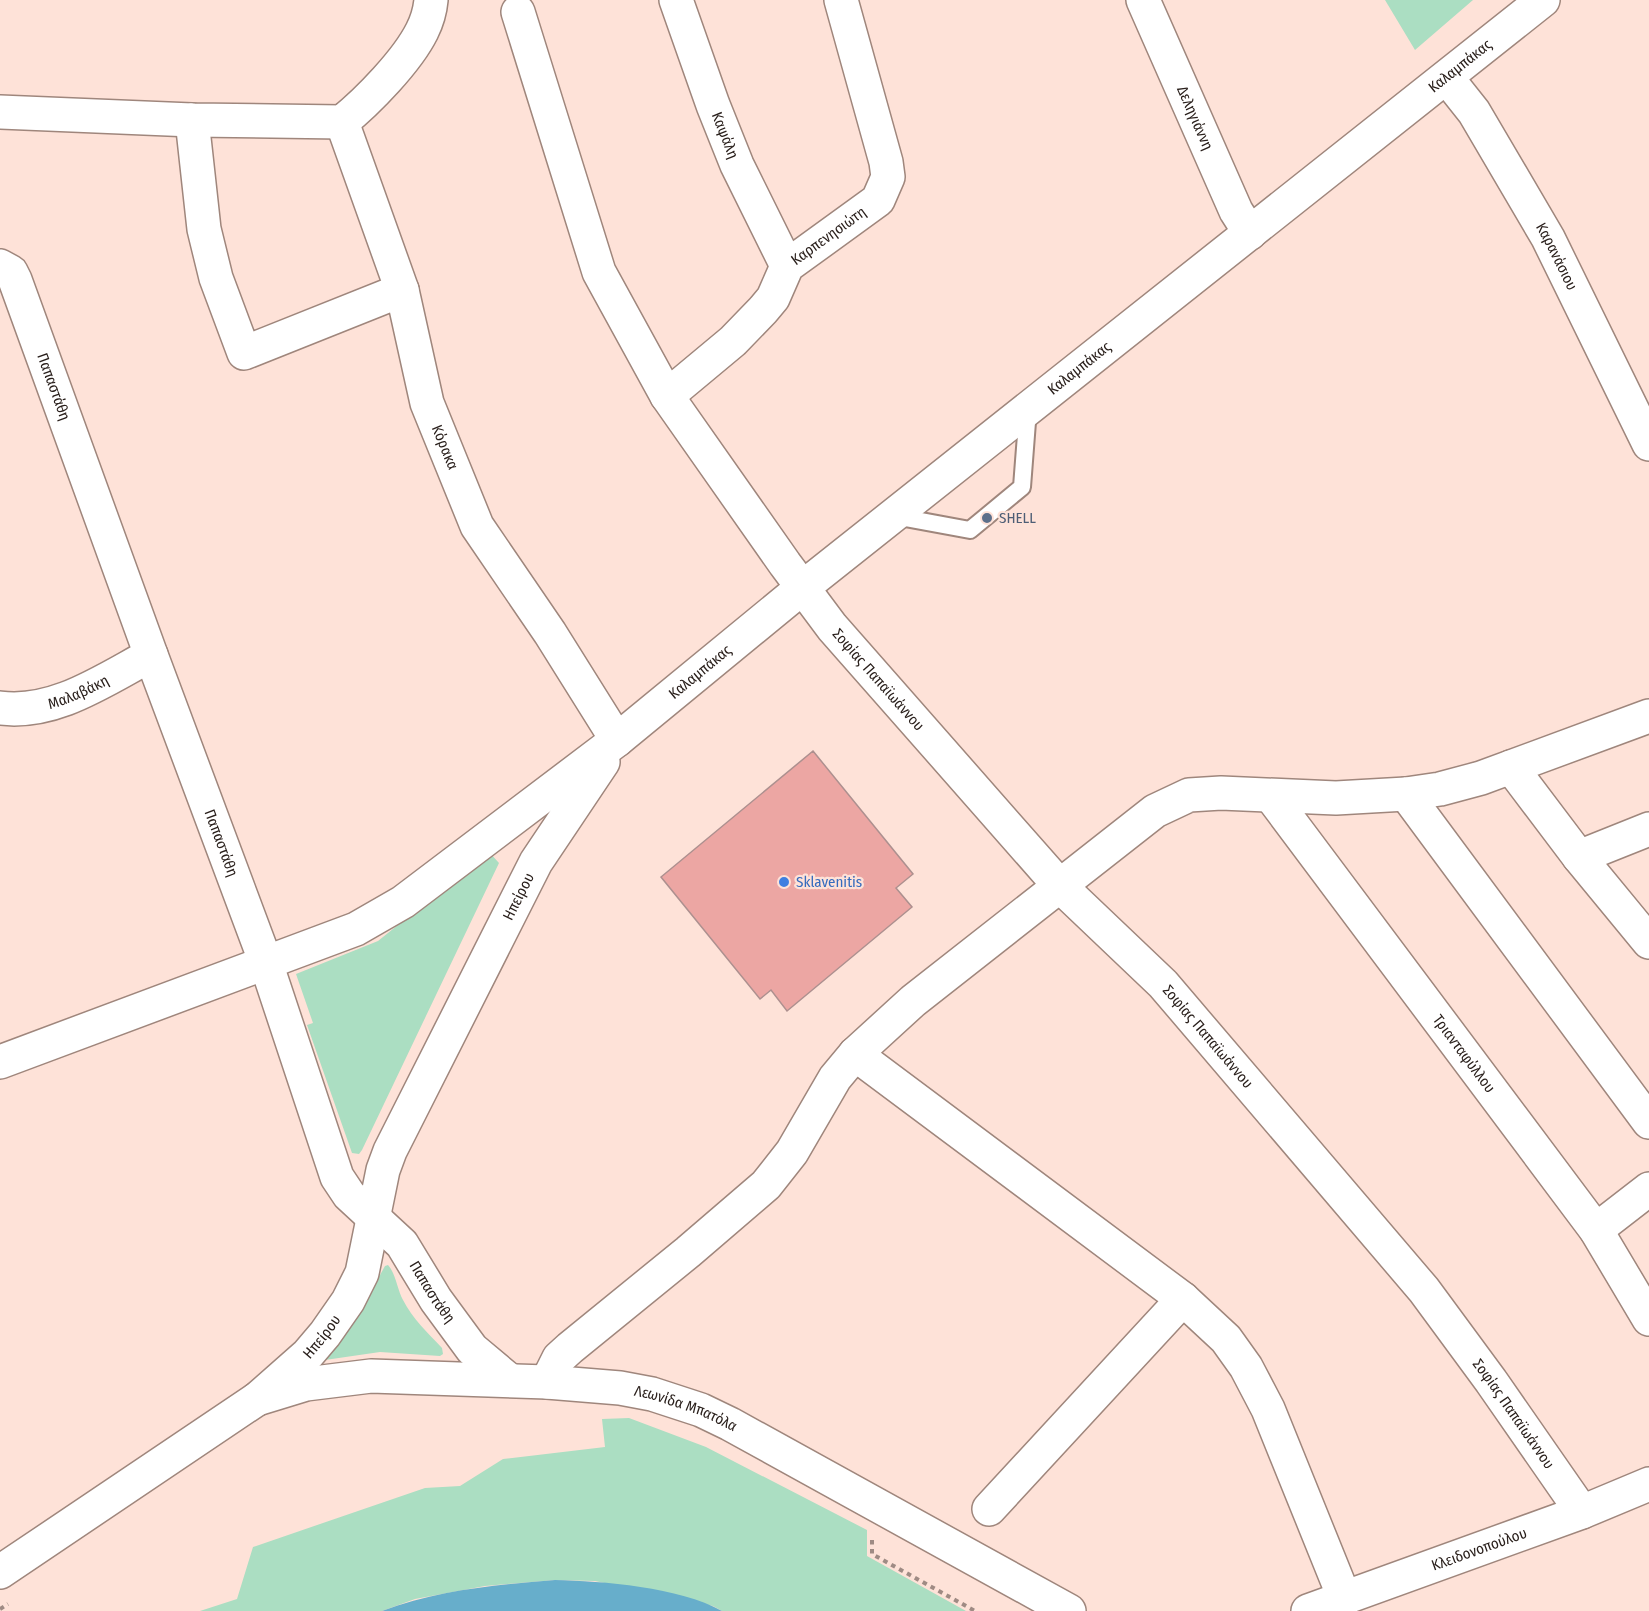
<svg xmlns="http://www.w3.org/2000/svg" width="1649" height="1611" font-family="'Fira Sans Condensed',sans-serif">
<rect width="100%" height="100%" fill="#fee2d8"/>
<!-- green -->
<path fill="#abdec2" d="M1385,0H1473L1415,50Z
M489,852L499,863L362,1150L359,1154L352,1153L307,1025L313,1023L296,974L378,941Z
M388,1265C396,1274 397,1289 403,1300C412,1318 428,1333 442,1348L443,1354L440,1356L380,1352L325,1360L322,1358L360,1311L385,1266Z
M629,1418L706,1447L867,1530V1556L966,1611H722L713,1606L595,1581L555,1580L485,1586L415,1599L382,1611H200L237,1599L253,1547L425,1488L460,1486L503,1459L605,1447L602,1419Z"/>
<!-- water -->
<path fill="#67aecb" d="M555,1580C603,1581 679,1587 722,1611H382C438,1590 496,1585 555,1580Z"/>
<!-- building -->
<path fill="#eca6a3" stroke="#ad908f" stroke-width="1.5" d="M813,751L913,874L896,888L912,907L787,1011L771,990L760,999L661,877Z"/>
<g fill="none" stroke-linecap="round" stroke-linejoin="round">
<!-- service casing -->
<g stroke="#9f867c" stroke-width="20">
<path id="service" d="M894,516L970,530L1022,487L1028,409"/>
</g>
<!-- minor casing -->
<g stroke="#9f867c" stroke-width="36">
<g id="minor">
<path id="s1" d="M676,0L713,105L737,165L787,266"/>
<path id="s2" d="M1143,0L1236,211L1250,233"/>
<path id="s3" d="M518,12L599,272L667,396L785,564L832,627L1059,885L1163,984L1424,1290L1491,1381L1582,1512"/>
<path id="s4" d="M1447,78L1474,112L1548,238L1649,444"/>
<path d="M0,112L192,120L342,122C368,101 407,61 422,31C427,21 430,11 431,0"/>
<path d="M192,120L204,229L216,278L244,353L402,290"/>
<path id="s5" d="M342,122L402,290L427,403L477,526L550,633L617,740"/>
<path id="s6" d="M0,266L11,272L15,280L151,655L266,963"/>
<path id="s7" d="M667,396L733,341L763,310L773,298L787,266L878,200L888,177L886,162L841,0"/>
<path id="s8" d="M0,708C55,715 104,680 151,655"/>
<path d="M1511,767L1579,857L1649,942"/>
<path d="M1406,794L1649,1122"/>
<path id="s9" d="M1271,796L1596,1230L1649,1319"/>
<path d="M1579,857L1649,829"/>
<path d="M855,1054L1183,1299L1226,1339L1246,1367L1268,1409L1344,1597"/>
<path d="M1596,1230L1649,1189"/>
<path d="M547,1382L559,1358L570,1348L688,1252L766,1185L792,1152L835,1078L855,1054L913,1001L1155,811L1189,795L1221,793L1336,798L1406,794L1440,789L1481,778L1649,716"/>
<path d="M989,1509L1183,1299"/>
</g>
</g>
<!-- tertiary casing -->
<g stroke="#9f867c" stroke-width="36">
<g id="tertiary">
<path id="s10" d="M266,963L337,1177L349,1195L402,1244L436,1300L472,1349L509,1380"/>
<path id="s11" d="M257,1399L306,1384L371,1376L547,1382L620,1388L652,1394L701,1410L730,1424L1069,1611"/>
<path id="s12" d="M1308,1611L1582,1512L1649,1484"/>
</g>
</g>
<!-- primary casing -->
<g stroke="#9f867c" stroke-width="36">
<g id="primary">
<path id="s13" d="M0,1062L356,929L403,902L617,740L802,588L1543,0"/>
<path id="s14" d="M0,1572L257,1399L308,1354L325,1334L348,1301L362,1273L383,1170L390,1151L536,862L603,762"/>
</g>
</g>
<!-- path -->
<path stroke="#9f8b84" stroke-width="4" stroke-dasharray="4.5 4.5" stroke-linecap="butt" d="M872,1540V1554L975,1611
M0,1609L8,1604"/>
<!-- service -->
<use href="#service" stroke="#fff" stroke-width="16"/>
<!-- minor -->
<use href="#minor" stroke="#fff" stroke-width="33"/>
<!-- tertiary -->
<use href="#tertiary" stroke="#fff" stroke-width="33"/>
<!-- primary -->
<use href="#primary" stroke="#fff" stroke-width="33"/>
</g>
<!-- markers -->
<circle fill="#5c6f8a" stroke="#fee2d8" stroke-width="2" cx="987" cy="518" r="6"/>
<circle fill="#3f7fe0" stroke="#fee2d8" stroke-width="2" cx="784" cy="882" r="6"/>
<g text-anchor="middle" stroke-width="4.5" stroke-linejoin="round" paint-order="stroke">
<!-- street labels -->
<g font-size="15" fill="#2a201c" stroke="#fee2d8">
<text dy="5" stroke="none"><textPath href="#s13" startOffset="1782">Καλαμπάκας</textPath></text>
<text dy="5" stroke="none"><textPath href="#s2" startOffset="129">Δεληγιάννη</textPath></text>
<text dy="5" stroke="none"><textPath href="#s1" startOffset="144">Καψάλη</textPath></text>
<text dy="5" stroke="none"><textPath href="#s7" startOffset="231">Καρπενησιώτη</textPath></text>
<text dy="5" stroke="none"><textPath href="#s4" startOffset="210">Καρανάσιου</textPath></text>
<text dy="5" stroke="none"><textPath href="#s13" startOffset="1296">Καλαμπάκας</textPath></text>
<text dy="5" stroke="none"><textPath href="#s6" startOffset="135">Παπαστάθη</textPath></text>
<text dy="5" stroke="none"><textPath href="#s5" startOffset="342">Κόρακα</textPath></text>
<text dy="5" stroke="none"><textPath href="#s13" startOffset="810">Καλαμπάκας</textPath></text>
<text dy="5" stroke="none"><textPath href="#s3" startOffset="768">Σοφίας Παπαϊωάννου</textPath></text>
<text dy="5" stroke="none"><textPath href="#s8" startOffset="81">Μαλαβάκη</textPath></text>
<text dy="5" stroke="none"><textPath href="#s6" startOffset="621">Παπαστάθη</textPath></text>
<text dy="5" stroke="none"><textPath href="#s14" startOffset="886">Ηπείρου</textPath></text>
<text dy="5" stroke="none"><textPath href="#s3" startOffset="1254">Σοφίας Παπαϊωάννου</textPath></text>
<text dy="5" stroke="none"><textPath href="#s9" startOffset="322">Τριανταφύλλου</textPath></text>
<text dy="5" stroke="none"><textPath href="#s10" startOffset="376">Παπαστάθη</textPath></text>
<text dy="5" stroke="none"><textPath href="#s14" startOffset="400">Ηπείρου</textPath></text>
<text dy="5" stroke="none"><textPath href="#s11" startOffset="435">Λεωνίδα Μπατόλα</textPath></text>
<text dy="5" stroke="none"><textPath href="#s3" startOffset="1740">Σοφίας Παπαϊωάννου</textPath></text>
<text dy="5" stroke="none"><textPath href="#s12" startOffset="182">Κλειδονοπούλου</textPath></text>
</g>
<!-- service labels -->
<g font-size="15" fill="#4e5e75" stroke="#fee2d8" text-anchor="start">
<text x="999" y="523">SHELL</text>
</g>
<!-- shop labels -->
<g font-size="15" fill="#366cbe" stroke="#fee2d8" text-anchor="start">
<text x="796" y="887">Sklavenitis</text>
</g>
</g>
</svg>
